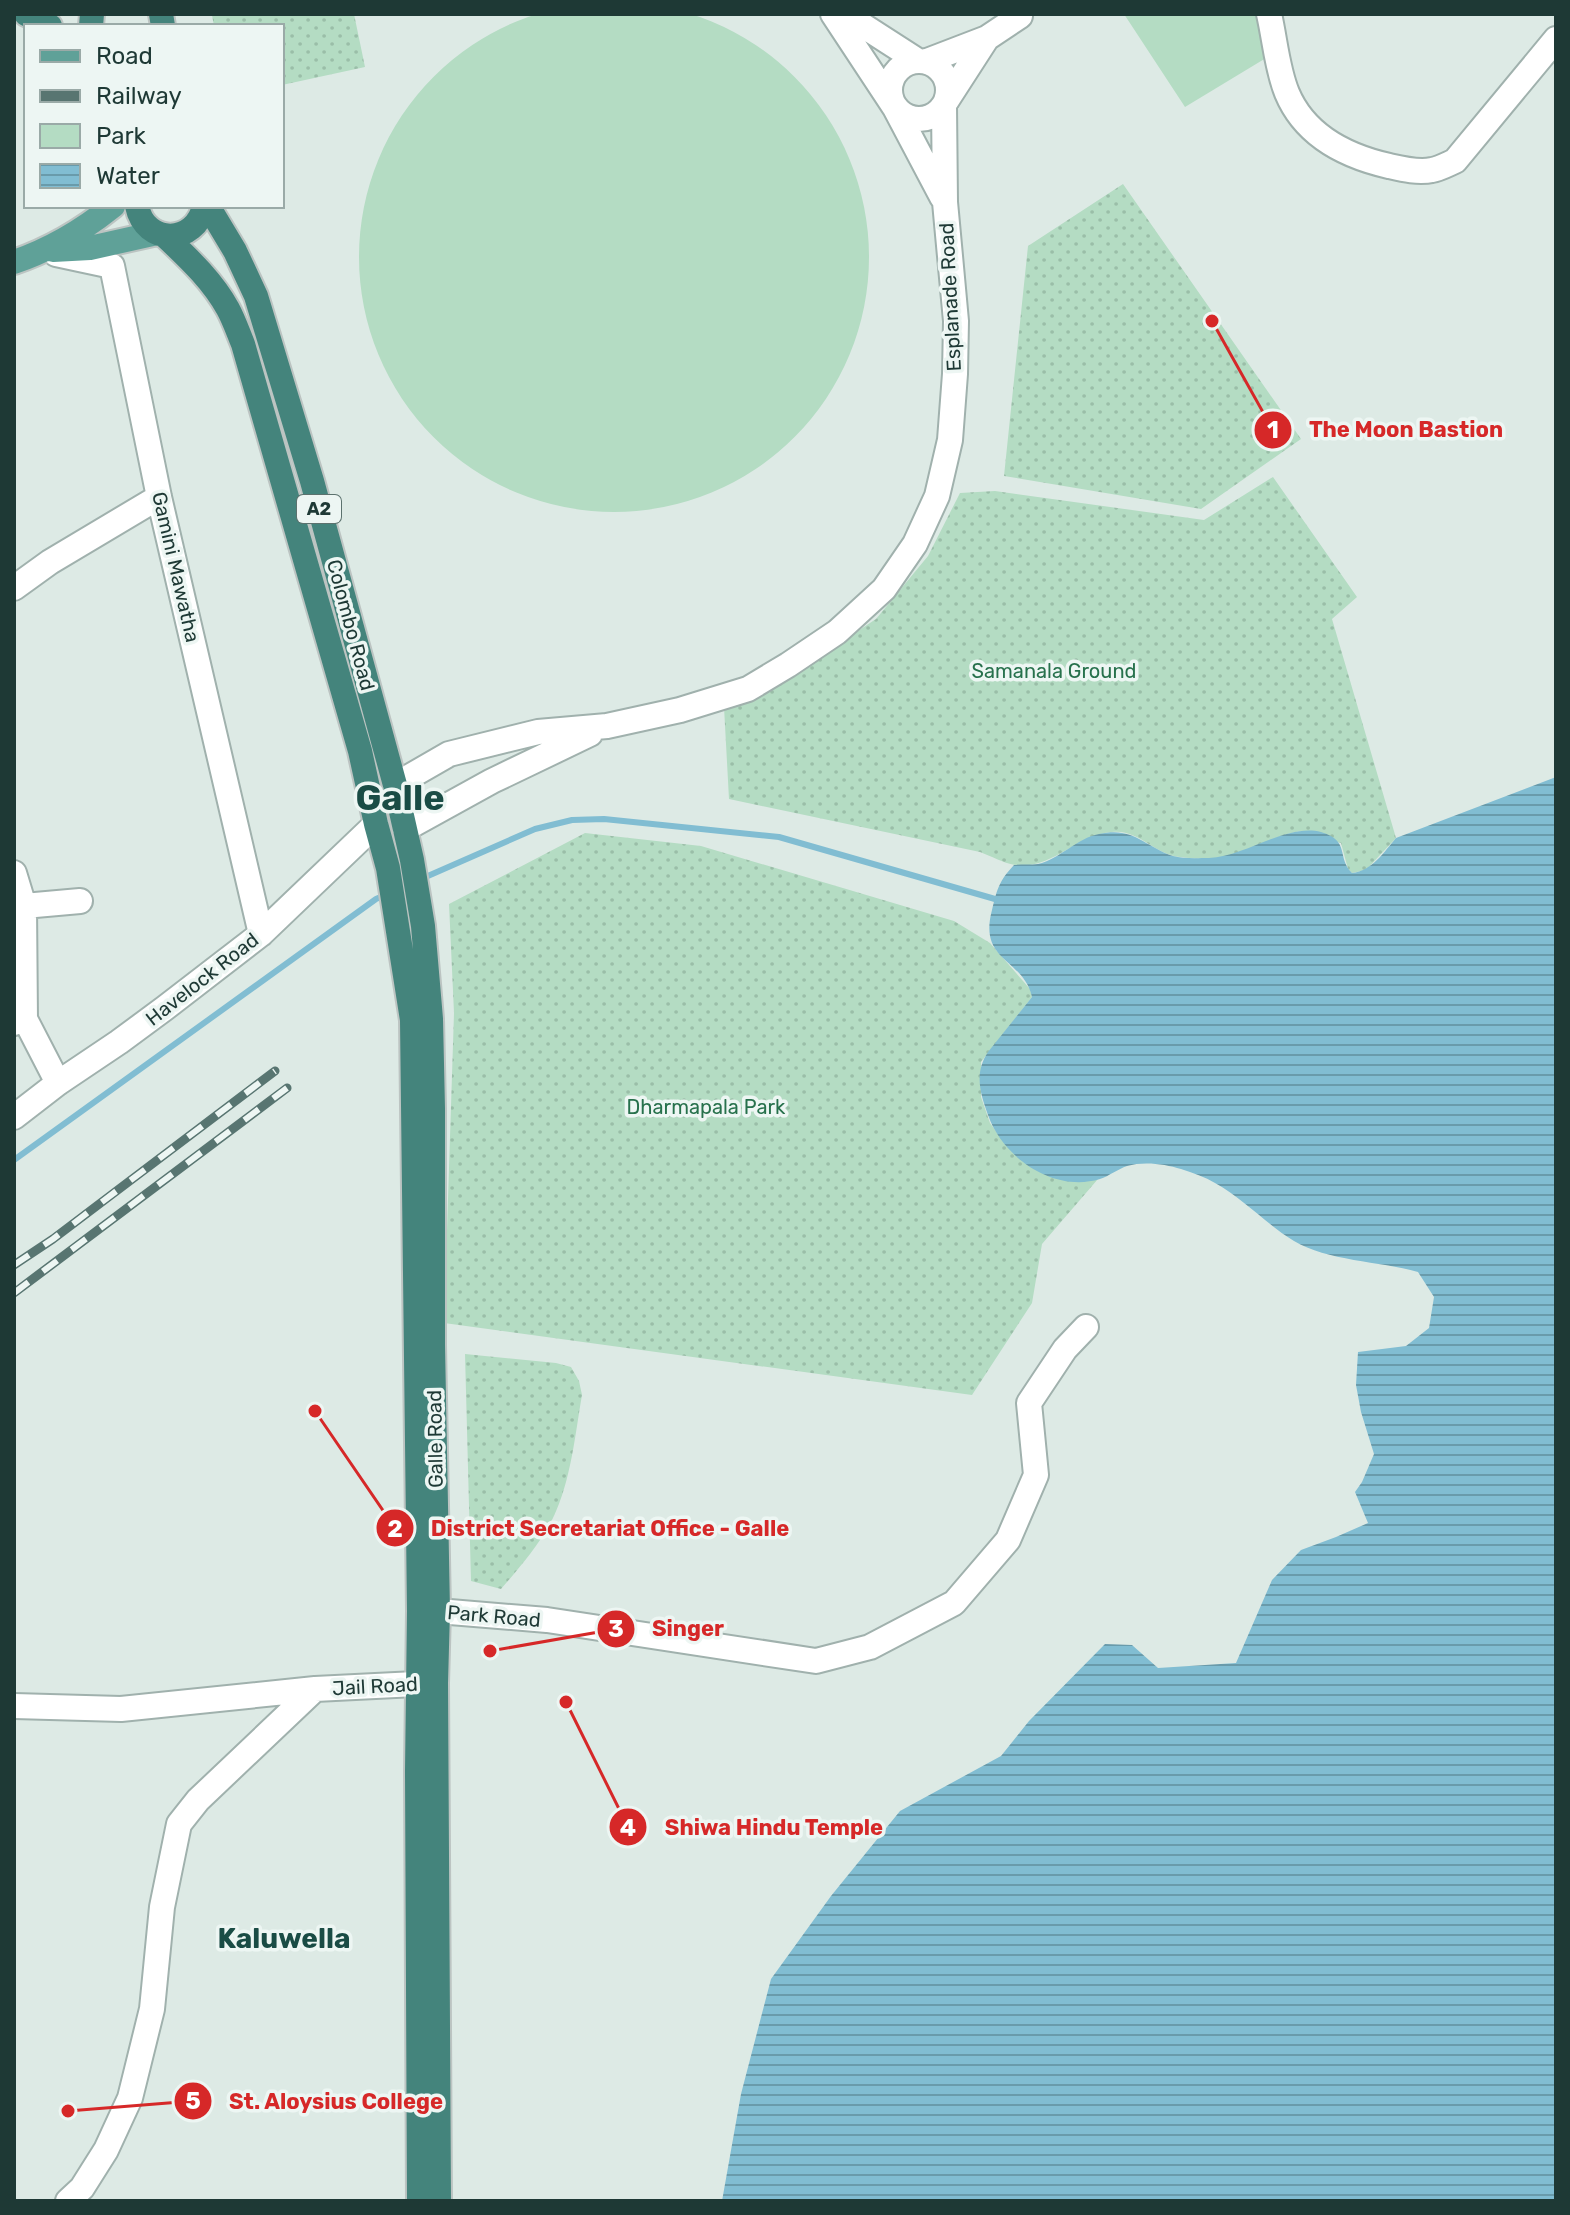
<svg xmlns="http://www.w3.org/2000/svg" width="1570" height="2215" font-family="Rubik,sans-serif">
<defs>
<pattern id="green-dots" width="8" height="8" patternUnits="userSpaceOnUse" patternTransform="scale(2)"><rect width="8" height="8" fill="#b4dcc3"/><path d="M2 2h.1M6 6h.1" fill="none" stroke="#9abea8" stroke-width="1.8" stroke-linecap="round"/></pattern>
<pattern id="water-rules" width="6" height="5" patternUnits="userSpaceOnUse" patternTransform="scale(2)"><rect width="6" height="5" fill="#81bdd2"/><path d="M0 2.5h6" fill="none" stroke="#699bab"/></pattern>
</defs>
<rect width="100%" height="100%" fill="#ddeae5"/>
<!-- green -->
<path fill="url(#green-dots)" d="M219,14H354L365,67L282,85V26H214L212,15Z
M1123,184L1301,439L1201,509L1004,476L1028,246Z
M1273,477L1357,597L1332,619L1396,838L1366,870L1352,873L1348,869L1341,843C1330,840 1317,832 1306,831C1286,830 1250,851 1229,856C1214,860 1196,859 1180,857C1155,855 1139,829 1112,832C1077,835 1051,870 1015,865C1003,863 991,856 980,852L729,799L724,707L808,664L876,619L928,556L960,493L995,491L1204,520Z
M585,833L701,846L954,921L990,943L1030,989L1032,997L981,1062V1097L990,1123L1006,1145L1073,1181L1098,1179L1042,1244L1032,1303L972,1395L444,1323L454,1013L449,904Z
M465,1354L556,1363L571,1367L579,1381L582,1395C575,1435 571,1481 553,1518C540,1544 520,1567 501,1589L471,1581Z"/>
<!-- pitch -->
<path fill="#b4dcc3" d="M359 257a255 255 0 1 1 510 0a255 255 0 1 1-510 0Z
M1124,14H1262L1266,58L1185,107Z"/>
<!-- water -->
<path fill="url(#water-rules)" d="M1556,777V2201H722L741,2094L771,1979L831,1896L900,1811L1001,1756L1029,1721L1105,1644L1132,1645L1158,1668L1236,1663L1272,1580L1301,1550L1336,1537L1368,1523L1355,1492L1362,1482L1374,1454L1361,1412L1356,1385L1358,1352L1406,1346L1429,1328L1434,1297L1418,1272C1379,1261 1327,1261 1294,1241C1266,1224 1244,1199 1215,1183C1205,1177 1193,1173 1181,1169C1165,1164 1144,1161 1127,1166C1118,1169 1109,1176 1100,1179C1054,1193 1003,1158 988,1115C980,1093 974,1073 988,1052L1032,997C1023,958 978,962 992,910C997,889 999,881 1014,865C1022,864 1031,865 1038,864C1060,859 1077,838 1099,834C1133,826 1144,846 1173,856C1183,859 1198,858 1209,858C1245,857 1287,823 1321,832C1351,841 1336,857 1352,873C1372,871 1384,852 1396,838Z"/>
<g fill="none" stroke-linecap="round" stroke-linejoin="round">
<!-- stream -->
<path stroke="#81bdd2" stroke-width="6" d="M421,879L535,829L572,820L604,819L779,837L995,899
M14,1160L376,899L385,895"/>
<!-- minor casing -->
<g stroke="#a0b1ad" stroke-width="28">
<path id="minor" d="M1269,14C1275,40 1277,69 1287,93C1305,136 1345,156 1389,166C1402,169 1418,173 1432,170C1439,169 1448,164 1455,161L1556,39
M927,61L987,38L1020,16
M947,100L987,38
M56,254L112,266L159,497L261,934
M14,588L50,562L159,497
M14,873L24,906L25,1019L14,1023
M24,906L80,901
M25,1019L58,1083
M14,1117L58,1083L119,1042L165,1008L261,934L376,824
M419,1611H438L547,1620L816,1661L870,1647L954,1603L1008,1540L1036,1475L1029,1403L1065,1349L1086,1327
M14,1706L121,1709L315,1689L436,1683
M68,2201L82,2188L106,2150L130,2098L152,2009L162,1907L179,1824L198,1800L315,1689"/>
</g>
<!-- tertiary casing -->
<g stroke="#a0b1ad" stroke-width="28">
<path id="tertiary" d="M833,14L895,108L942,197
M845,14L918,61
M890 90a29 29 0 1 1 58 0a29 29 0 1 1-58 0Z
M395,785L449,754L538,732L607,726L680,710L748,689L788,665L837,632L884,589L915,544L937,496L950,440L955,374L956,321L945,202L944,106
M405,829L492,781L590,734"/>
</g>
<!-- primary casing -->
<g stroke="#bcc4c2" stroke-width="28">
<path id="primary" d="M53,250L90,248L157,233
M14,262C52,249 82,231 113,206"/>
</g>
<!-- trunk casing -->
<g stroke="#bcc4c2" stroke-width="28">
<path id="trunk" d="M26,14L50,26
M161,14L163,26
M91,26L92,14
M137,206C145,246 196,245 204,206
M208,206L235,251L256,296L312,481L395,785L412,860L423,926L431,1019L433,1109V1345L438,1611L436,1683L439,2201
M165,236C188,258 212,280 228,309C234,320 238,332 243,344L360,751L376,824L388,868L412,1020L419,1611L417,1771L419,2201"/>
</g>
<!-- minor -->
<use href="#minor" stroke="#fff" stroke-width="24"/>
<!-- tertiary -->
<use href="#tertiary" stroke="#fff" stroke-width="24"/>
<!-- primary -->
<use href="#primary" stroke="#5fa198" stroke-width="24"/>
<!-- trunk -->
<use href="#trunk" stroke="#44847c" stroke-width="24"/>
<!-- rail casing -->
<g stroke="#587571" stroke-width="9">
<path id="rail" d="M14,1265L53,1239L275,1071
M14,1293L287,1088"/>
</g>
<!-- rail -->
<use href="#rail" stroke="#edf6f3" stroke-width="6" stroke-dasharray="18" stroke-linecap="butt"/>
</g>
<g text-anchor="middle" stroke-width="7" stroke-linejoin="round" paint-order="stroke">
<!-- shield labels -->
<rect fill="#edf6f3" stroke="#5c726e" stroke-width="2" x="297" y="495" width="44" height="28" rx="6"/>
<g font-size="18" font-weight="bold" fill="#1e3935">
<text x="319" y="515">A2</text>
</g>
<!-- street labels -->
<g font-size="20" fill="#1e3935" stroke="#edf6f3">
<text transform="translate(950 297) rotate(-93)" y="7">Esplanade Road</text>
<text transform="translate(176 567) rotate(77)" y="7">Gamini Mawatha</text>
<text transform="translate(351 625) rotate(75)" y="7">Colombo Road</text>
<text transform="translate(202 979) rotate(-38)" y="7">Havelock Road</text>
<text transform="translate(435 1439) rotate(-91)" y="7">Galle Road</text>
<text transform="translate(494 1616) rotate(5)" y="7">Park Road</text>
<text transform="translate(375 1686) rotate(-3)" y="7">Jail Road</text>
</g>
<!-- park labels -->
<g font-size="20" fill="#27714c" stroke="#edf6f3">
<text x="1054" y="678">Samanala Ground</text>
<text x="706" y="1114">Dharmapala Park</text>
</g>
<!-- district labels -->
<g font-size="28" font-weight="bold" fill="#1a4c45" stroke="#edf6f3">
<text x="284" y="1948">Kaluwella</text>
</g>
<!-- town labels -->
<g font-size="36" font-weight="bold" fill="#1a4c45" stroke="#edf6f3">
<text x="400" y="810">Galle</text>
</g>
</g>
<!-- callouts -->
<path fill="none" stroke="#d62828" stroke-width="3" d="M1212 321L1273 430M315 1411L395 1528M490 1651L616 1629M566 1702L628 1827M68 2111L193 2101"/>
<g fill="#d62828" stroke="#edf6f3" stroke-width="3">
<circle cx="1212" cy="321" r="8"/>
<circle cx="315" cy="1411" r="8"/>
<circle cx="490" cy="1651" r="8"/>
<circle cx="566" cy="1702" r="8"/>
<circle cx="68" cy="2111" r="8"/>
<circle cx="1273" cy="430" r="20"/>
<circle cx="395" cy="1528" r="20"/>
<circle cx="616" cy="1629" r="20"/>
<circle cx="628" cy="1827" r="20"/>
<circle cx="193" cy="2101" r="20"/>
</g>
<g font-size="24" text-anchor="middle" font-weight="bold" fill="#fff">
<text x="1273" y="438">1</text>
<text x="395" y="1537">2</text>
<text x="616" y="1637">3</text>
<text x="628" y="1836">4</text>
<text x="193" y="2109">5</text>
</g>
<g font-size="22" text-anchor="middle" font-weight="bold" fill="#d62828" stroke="#edf6f3" stroke-width="7" stroke-linejoin="round" paint-order="stroke">
<text x="1406" y="437">The Moon Bastion</text>
<text x="610" y="1536">District Secretariat Office - Galle</text>
<text x="688" y="1636">Singer</text>
<text x="774" y="1835">Shiwa Hindu Temple</text>
<text x="336" y="2109">St. Aloysius College</text>
</g>
<!-- border -->
<rect width="1570" height="2215" fill="none" stroke="#1e3935" stroke-width="32"/>
<!-- legend -->
<rect x="24" y="24" width="260" height="184" fill="#edf6f3" stroke="#9aaaa7" stroke-width="2"/>
<rect x="40" y="50" width="40" height="12" fill="#5fa198" stroke="#9aaaa7" stroke-width="2"/>
<text x="96" y="64" font-size="24" fill="#1e3935">Road</text>
<rect x="40" y="90" width="40" height="12" fill="#587571" stroke="#9aaaa7" stroke-width="2"/>
<text x="96" y="104" font-size="24" fill="#1e3935">Railway</text>
<rect x="40" y="124" width="40" height="24" fill="#b4dcc3" stroke="#9aaaa7" stroke-width="2"/>
<text x="96" y="144" font-size="24" fill="#1e3935">Park</text>
<rect x="40" y="164" width="40" height="24" fill="url(#water-rules)" stroke="#9aaaa7" stroke-width="2"/>
<text x="96" y="184" font-size="24" fill="#1e3935">Water</text>
</svg>
